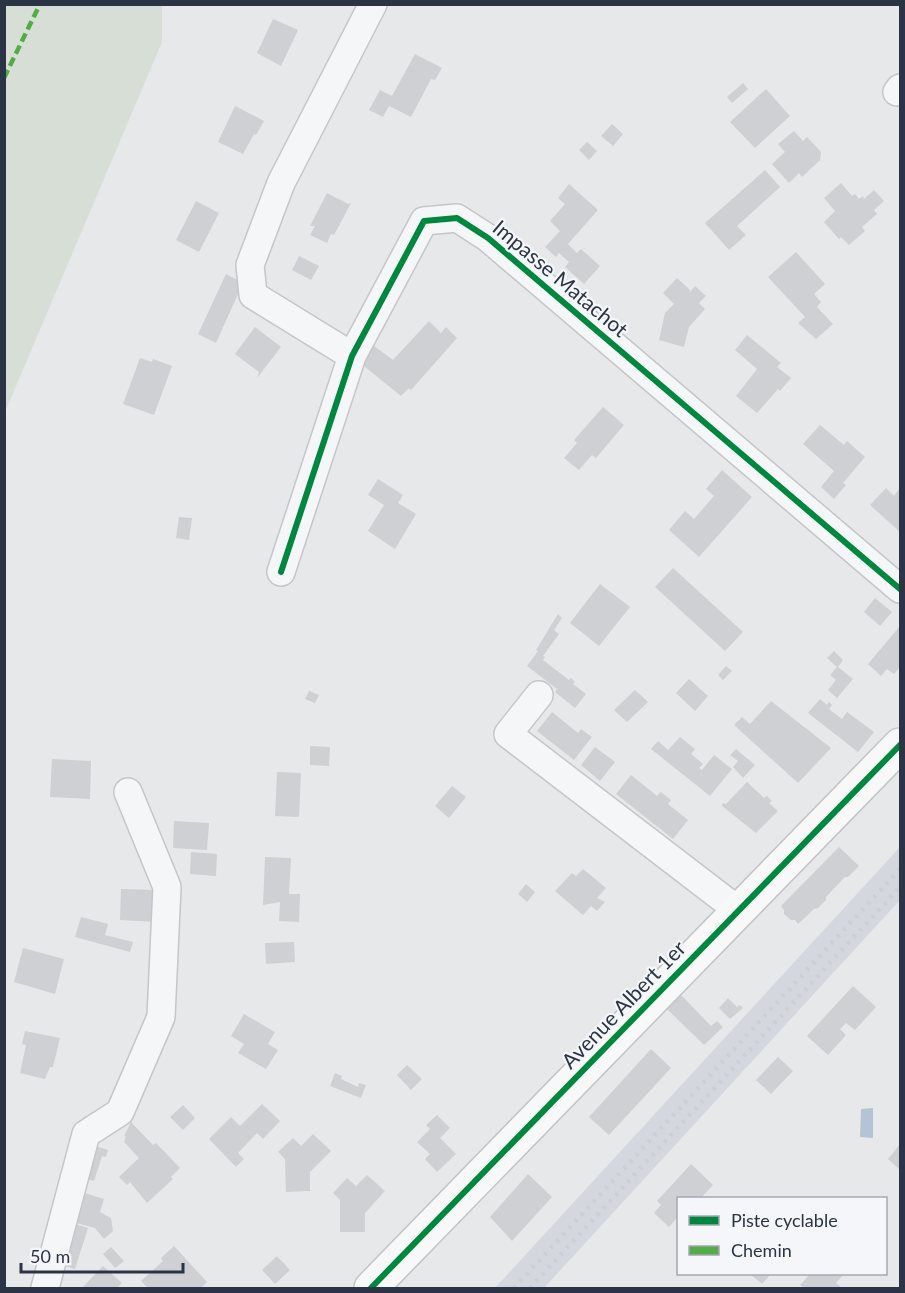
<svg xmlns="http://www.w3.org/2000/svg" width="905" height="1293" font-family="Lato,sans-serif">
<rect width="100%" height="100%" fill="#e6e8ea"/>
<!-- built -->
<path fill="#d4d7dd" d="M900,847V900L544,1288H495Z"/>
<!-- green -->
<path fill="#d6ded6" d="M5,4L162,5V42L5,412Z"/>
<!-- water -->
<path fill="#b4c4d5" d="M873,1108V1138L860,1137L861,1109Z"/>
<!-- building -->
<path fill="#ced0d3" d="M273,19L298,30L281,66L257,53Z
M415,54L442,68L435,80L431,79L411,117L389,106L383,117L369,110L380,90L392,96Z
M743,83L748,89L732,103L727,97Z
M766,89L790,116L755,148L730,122Z
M235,106L264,121L256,135L254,134L243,154L218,142Z
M612,124L623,134L613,146L601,136Z
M794,131L803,141L807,137L821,152L820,160L802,177L799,173L789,183L772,164L785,152L778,144Z
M587,142L597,151L589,160L579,150Z
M765,170L780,187L737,226L746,235L729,250L705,223Z
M841,183L852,196L855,194L859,199L863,196L864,199L874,190L884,201L874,210L877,214L862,227L865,231L849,245L841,237L839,239L824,222L835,211L824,198Z
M569,184L598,210L568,244L577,253L581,249L600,266L584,284L565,267L569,262L559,253L556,257L545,247L560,231L550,221L565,204L558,198Z
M327,193L348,204L351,203L334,235L331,234L327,243L310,235L315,226H310Z
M196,201L219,213L199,252L176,240Z
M796,252L825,284L814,294L821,302L817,307L833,324L816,339L798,323L805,317L768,277Z
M299,256L319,266L311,280L292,270Z
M226,274L243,283L216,343L198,334Z
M677,278L690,290L689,293L695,286L706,296L699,303L705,309L689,327L684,347L659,340L665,313L674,304L663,293Z
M429,321L441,333L446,327L457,338L411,390L409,388L401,396L365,367L362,361L374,346L393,360Z
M255,327L281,347L257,378L259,372L235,354Z
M747,335L781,363L777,367L791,378L780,391L778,389L757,413L736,396L757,369L735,350Z
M140,358L152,362L153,359L172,366L154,415L123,404Z
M603,407L624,425L596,458L592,455L579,470L564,458L577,443L574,440Z
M820,425L844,445L847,441L865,457L843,483L846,485L834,499L821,487L834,471L803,444Z
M722,470L752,497L699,557L669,530L685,511L694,519L714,496L706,489Z
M378,479L403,495L398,503L416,514L395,549L368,531L384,505L368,495Z
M886,488L894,496L900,488V532L870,505Z
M179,517L192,518L189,540L176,538Z
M673,568L743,632L725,651L655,587Z
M600,584L630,607L599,646L570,623Z
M875,598L892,612L880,626L864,612Z
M558,614L562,618L554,630L559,634L543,656L545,657L543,660L569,680L571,678L575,682L573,684L586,694L575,708L555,692L557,689L527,666L538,651L536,650Z
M900,626V667L894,674L887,669L881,676L868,664Z
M834,651L843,660L838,667L853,679L837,698L828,690L836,680L830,675L837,667L827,658Z
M726,666L732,671L723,680L718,675Z
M689,679L708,696L695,711L676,693Z
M635,690L648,702L627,722L614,710Z
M309,691L319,695L315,703L305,699Z
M820,699L827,705L829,702L832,705L829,709L842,719L847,712L874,732L858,752L808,713Z
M771,701L831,748L798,783L734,725L742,717L750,724Z
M552,712L578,733L581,729L592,737L574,760L537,731Z
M680,737L695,749L691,754L703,764L699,768L702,770L714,755L732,769L710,796L651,749L658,741L668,750Z
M310,746L330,747L329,766L310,765Z
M595,747L615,762L600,781L581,765Z
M736,749L755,765L743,778L733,767L738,761L730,755Z
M52,759L91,761L90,799L50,797Z
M277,772L301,773L299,817L275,816Z
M631,775L657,796L661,792L671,800L668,804L688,820L673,839L616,794Z
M747,782L764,798L767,796L772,801L769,803L778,811L756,833L722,806L723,803L726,804Z
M452,786L466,797L449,818L435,806Z
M174,821L209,823L207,850L173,848Z
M839,847L859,866L848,877H845L826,897V900L818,908L814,909L798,924L795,920H791L784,914V910L781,906Z
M191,852L217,854L216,876L190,874Z
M265,857L291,858L289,894H300L299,922L279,921L280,902L263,905Z
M583,869L606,888L597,898L605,902L597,911L591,906L583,915L555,891L572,873L576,876Z
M526,884L535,892L527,902L518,894Z
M121,889L156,890V922L120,920Z
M81,917L108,924L105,935L133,942L130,952L75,937Z
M294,942L295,962L266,964L265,943Z
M23,948L64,959L55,994L14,982Z
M853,986L876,1007L855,1030L846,1023L840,1029L846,1035L828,1055L807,1036Z
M680,994L711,1026L717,1021L723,1027L704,1045L667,1009Z
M728,998L737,1007L740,1005L743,1008L730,1019L719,1008Z
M244,1014L275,1032L268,1044L278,1050L266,1069L238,1053L244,1044L231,1036Z
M25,1031L60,1038L53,1067H50L45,1079L20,1073L26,1045L22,1044Z
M651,1049L671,1068L609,1135L589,1117Z
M778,1057L793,1071L771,1094L756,1080Z
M407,1065L422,1079L411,1090L397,1075Z
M335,1073L342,1076L341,1079L358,1087L359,1083L366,1085L361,1098L330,1086Z
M262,1104L280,1121L263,1139L257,1133L238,1153L244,1159L236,1167L209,1139L231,1117L240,1126Z
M183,1105L195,1118L183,1130L170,1117Z
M437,1115L450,1128L440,1138L456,1154L437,1172L425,1159L430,1154L417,1142L430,1129L426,1125Z
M131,1122L153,1145L156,1143L180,1168L171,1177L173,1179L147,1203L130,1182L127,1185L119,1177L139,1158L124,1142L126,1136H124Z
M313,1134L331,1151L310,1172V1191L286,1192L285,1159L278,1152L293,1138L301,1146Z
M900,1144V1170L888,1159Z
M96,1146L108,1150L106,1157L102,1156L94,1181L82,1178Z
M691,1164L713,1185L701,1198H678V1221L676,1219L669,1227L654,1213L661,1205L657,1201Z
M528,1174L552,1197L512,1241L490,1217Z
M367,1175L385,1191L365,1213V1232H340V1200L333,1193L347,1178L356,1186Z
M78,1191L104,1199L100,1212L111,1218L113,1231L104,1239L95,1228L69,1221Z
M72,1223L88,1228L75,1269L59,1264Z
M174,1246L207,1282L201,1288H148L141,1281L163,1261L161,1258Z
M111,1247L124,1261L115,1268L103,1254Z
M277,1256L290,1270L275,1284L262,1270Z
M103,1266L122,1283L117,1288H82Z
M750,1274H771L762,1284Z
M810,1274H844L836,1283L842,1288H804L800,1285Z"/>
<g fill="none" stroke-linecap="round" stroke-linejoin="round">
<!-- minor casing -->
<g stroke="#c4c6c8" stroke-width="30">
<path id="minor" d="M897,92L900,88
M352,356L253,295L250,265L281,183L373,4
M281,572L352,356L424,221L457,218L488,238L900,589
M539,695L508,734L739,911
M45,1288L86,1134L120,1112L161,1017L167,887L128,792"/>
</g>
<!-- major casing -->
<g stroke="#c2c5c8" stroke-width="36">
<path id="major" d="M371,1288L900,745"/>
</g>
<!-- minor -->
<use href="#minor" stroke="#f5f6f7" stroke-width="27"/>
<!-- major -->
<use href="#major" stroke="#f8f8f8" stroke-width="33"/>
<!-- rail -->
<path stroke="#cecfd2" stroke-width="4.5" stroke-dasharray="3 6" stroke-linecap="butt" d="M514,1288L900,869
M530,1288L900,887"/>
<!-- quiet -->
<path stroke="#54ac47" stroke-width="4.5" stroke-dasharray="9 4.5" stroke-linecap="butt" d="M4,78L40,4"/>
<!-- cycleway casing -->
<g stroke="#f4f6f9" stroke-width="10">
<path id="cycleway" d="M281,572L352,356L424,221L457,218L488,238L900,589
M371,1288L900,745"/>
</g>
<!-- cycleway -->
<use href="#cycleway" stroke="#00873e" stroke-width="6"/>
</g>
<g text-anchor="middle" stroke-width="4.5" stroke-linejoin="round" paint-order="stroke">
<!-- street labels -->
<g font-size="21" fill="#2b3445" stroke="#f4f6f9">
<text transform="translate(560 279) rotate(40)" y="7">Impasse Matachot</text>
<text transform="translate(624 1005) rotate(-46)" y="7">Avenue Albert 1er</text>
</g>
</g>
<!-- border -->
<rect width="905" height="1293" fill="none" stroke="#2b3445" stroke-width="12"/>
<!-- legend -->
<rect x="677" y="1197" width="210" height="78" fill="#f4f6f9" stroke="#a4a8b1" stroke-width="1.5"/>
<rect x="689" y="1216" width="30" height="9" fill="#00873e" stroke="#a4a8b1" stroke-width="1.5"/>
<text x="731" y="1227" font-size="18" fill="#2b3445">Piste cyclable</text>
<rect x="689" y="1246" width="30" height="9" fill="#54ac47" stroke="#a4a8b1" stroke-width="1.5"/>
<text x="731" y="1257" font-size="18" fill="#2b3445">Chemin</text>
<!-- scale -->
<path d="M21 1263v9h162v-9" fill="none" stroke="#2b3445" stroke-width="3"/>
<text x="30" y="1263" font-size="18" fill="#2b3445" stroke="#f4f6f9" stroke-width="4.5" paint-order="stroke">50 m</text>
</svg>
